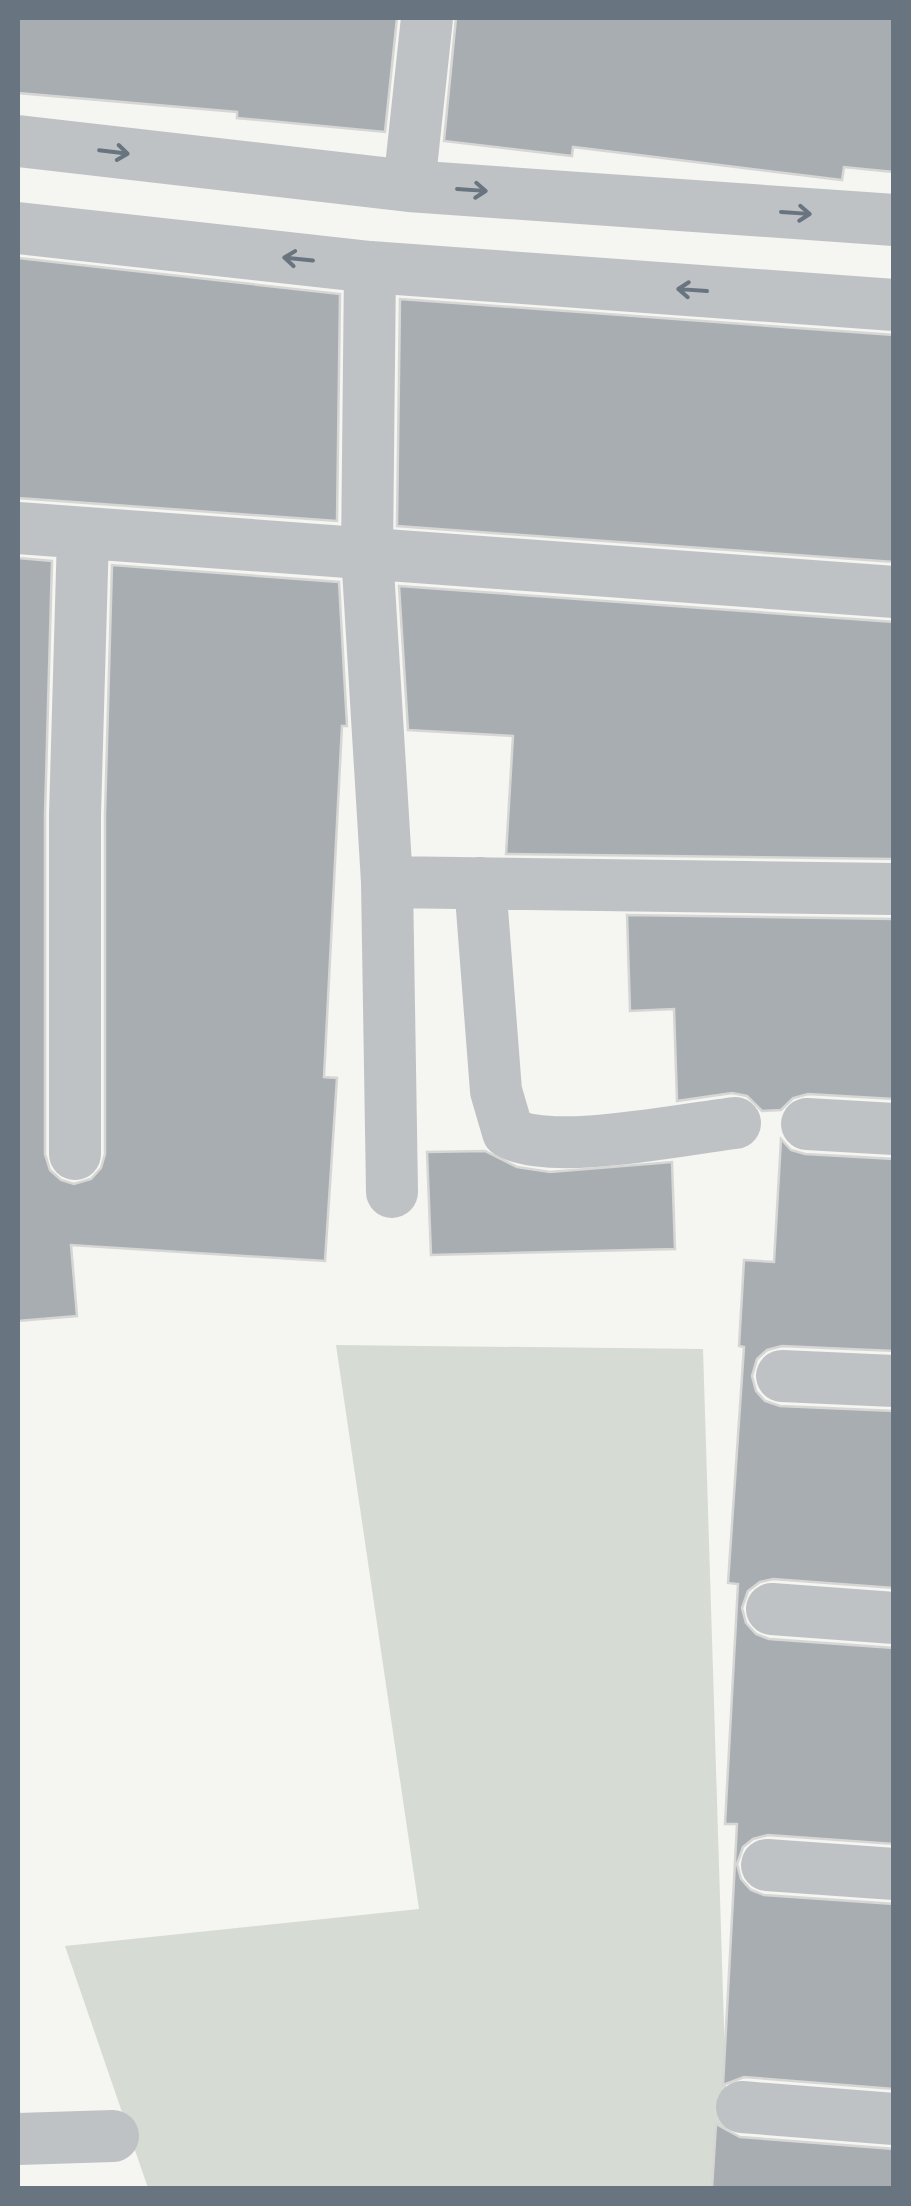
<svg xmlns="http://www.w3.org/2000/svg" width="911" height="2206" font-family="'Archivo Narrow',sans-serif">
<rect width="100%" height="100%" fill="#f5f5f2"/>
<!-- green -->
<path fill="#d6dbd4" d="M336,1345L703,1349L729,2188H148L65,1946L419,1909Z"/>
<!-- building -->
<path fill="#a7adb1" stroke="#d6d6d5" stroke-width="2.5" d="M18,18H397L385,132L237,118V112L18,93Z
M456,18H894V172L844,167L842,180L573,147L572,156L444,141Z
M18,258L340,294L337,521L18,498Z
M400,299L894,335V562L397,526Z
M18,558L52,561L45,814V1154L50,1170L61,1180L74,1184L91,1179L101,1168L105,1154V815L112,565L339,582L347,726H342L324,1077L337,1078L325,1261L71,1245L77,1316L18,1321Z
M399,586L894,622V859L506,854L513,736L408,730Z
M627,915L894,919V1099L808,1094L793,1098L781,1110L762,1111L747,1096L732,1093L677,1101L674,1009L630,1011Z
M781,1139L791,1150L805,1154L894,1159V1351L782,1346L767,1350L757,1359L752,1376L756,1391L765,1401L780,1406L894,1411V1588L773,1579L760,1582L748,1591L742,1608L746,1623L756,1634L769,1639L894,1648V1844L768,1835L753,1839L743,1847L737,1864L741,1879L751,1890L764,1895L894,1904V2089L744,2077L723,2085L737,1824H725L738,1584L728,1583L744,1347L739,1346L744,1260L774,1262Z
M485,1151L517,1167L550,1172L672,1162L675,1249L431,1255L427,1152Z
M716,2124L740,2137L894,2149V2188H712Z"/>
<g fill="none" stroke-linecap="round" stroke-linejoin="round">
<!-- minor -->
<path stroke="#bfc2c5" stroke-width="52" d="M18,141L409,186L894,220
M409,186L427,18
M18,228L370,267L894,305
M370,267L367,553L387,882L392,1192
M18,528L894,592
M387,882L894,889
M480,883L496,1091L508,1132C549,1157 683,1129 735,1123
M807,1124L894,1129
M75,1154V815L83,535
M782,1376L894,1381
M772,1609L894,1618
M767,1865L894,1874
M742,2107L894,2119
M18,2139L113,2136"/>
</g>
<!-- one-way arrows -->
<defs><path id="oneway-shaft" d="M-6 0H5M1.5-3L5.5 0L1.5 3" fill="none" stroke-width="1.6" stroke-linecap="round" stroke-linejoin="round" transform="scale(2.5)"/></defs>
<g stroke="#68747f">
<use href="#oneway-shaft" transform="translate(114 152) rotate(7)"/>
<use href="#oneway-shaft" transform="translate(472 190) rotate(4)"/>
<use href="#oneway-shaft" transform="translate(796 213) rotate(4)"/>
<use href="#oneway-shaft" transform="translate(298 259) rotate(-174)"/>
<use href="#oneway-shaft" transform="translate(692 290) rotate(-176)"/>
</g>
<!-- border -->
<rect width="911" height="2206" fill="none" stroke="#68747f" stroke-width="40"/>
</svg>
